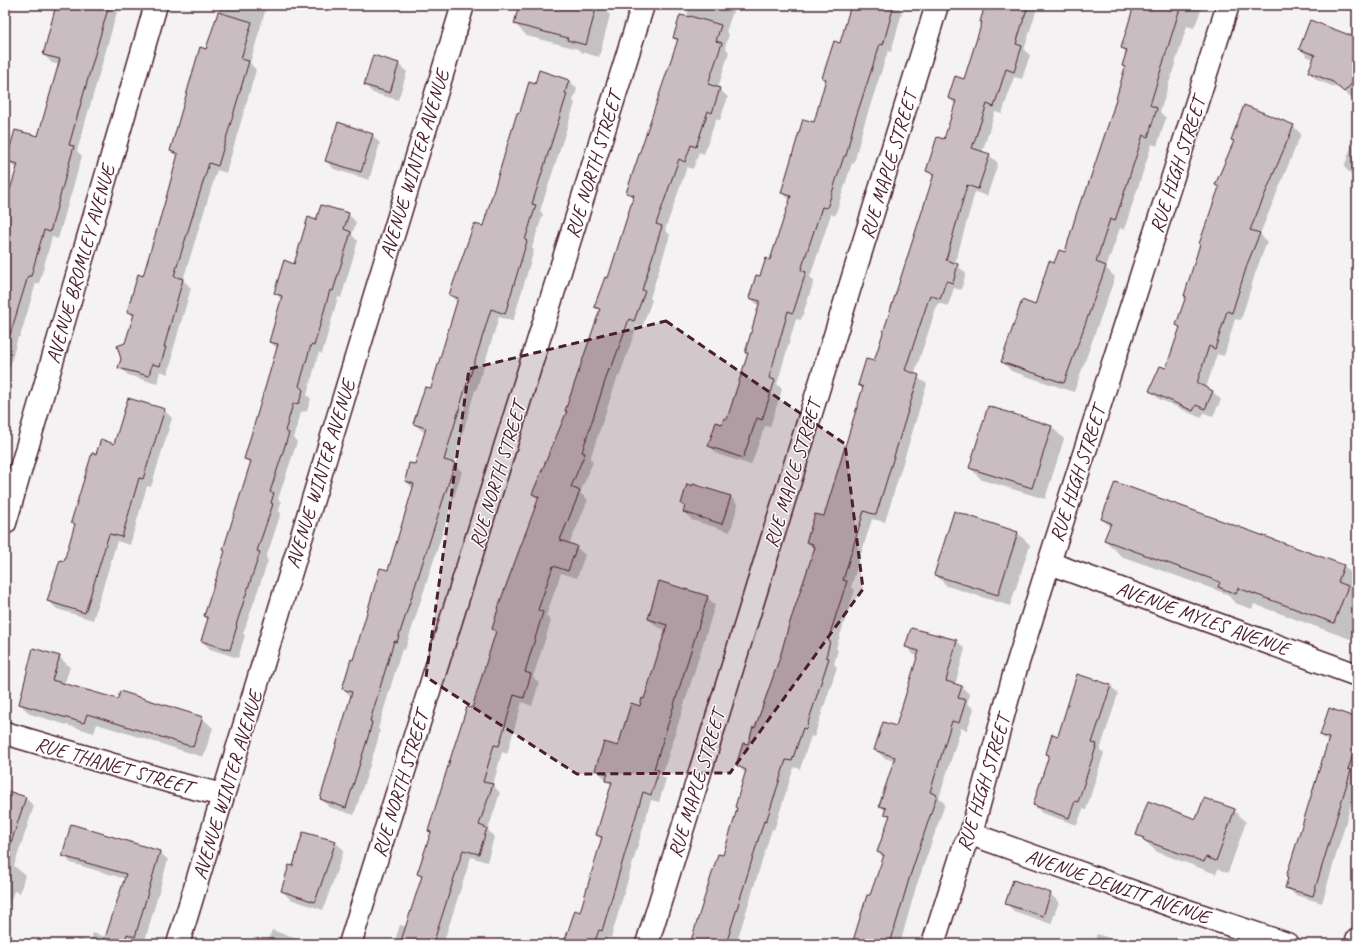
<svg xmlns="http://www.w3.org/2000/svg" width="1362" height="949" font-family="Caveat,sans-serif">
<rect width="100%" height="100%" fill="#f4f2f2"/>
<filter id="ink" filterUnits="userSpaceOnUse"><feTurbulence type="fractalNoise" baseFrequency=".025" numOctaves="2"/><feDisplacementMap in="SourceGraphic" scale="8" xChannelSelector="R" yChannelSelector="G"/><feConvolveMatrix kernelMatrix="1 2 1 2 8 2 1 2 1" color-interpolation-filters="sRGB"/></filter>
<g filter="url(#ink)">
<!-- shadow -->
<path fill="#0003" d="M63,5H119L77,151L82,156L58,239L52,237L39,284L36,283L20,337H18L5,385V209L17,169L7,161L38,137L60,65L52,63L44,55Z
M221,5H270H267L250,63L256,70L226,173L217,170L183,280L191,288L172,354L173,356L168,374L160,371L157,384L128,375L120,367L134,317L128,311L144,277L178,158L171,151L207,50Z
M520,5H600L610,15L599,57L581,52L578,49L527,36L515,24Z
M690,5H735L726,32L729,34L725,47L729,52L718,88L728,97L720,120L716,119L704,154L699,152L693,169L687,167L665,230L670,235L650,298L652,300L642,328L637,326L619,377L618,376L590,459L593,462L580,493L588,500L569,545L576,547L585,555L577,578L561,573L546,616L551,621L533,677L539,683L532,706L522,702L507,754L502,752L493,785L500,793L488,830L494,837L487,862L471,857L444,941L447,944H394L400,925L407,927L422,878L418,874L432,833L429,830L472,709L496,632L493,629L539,500L533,494L568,412L566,410L600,311L595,306L609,279L634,199L627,193L678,42L674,38L686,18Z
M853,5H901L899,10L902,13L891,52L888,51L862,131L854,164L852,163L835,216L831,214L810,277L814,281L801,320L796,319L777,384L782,389L770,427L765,426L751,465L717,454L709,445L727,420L749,355L746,352L759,306L750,298L771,261L791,201L782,192L815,123L827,81L824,77L841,44Z
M980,5H1038L1024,50L1030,55L1022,79L1014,77L1002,114L995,112L982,153L989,155L998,163L987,196L975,192L955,264L966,273L961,290L954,288L948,306L938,303L914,375L927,384L885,522L872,519L851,587L855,590L836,648L838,650L834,664L837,667L814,737L811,736L800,769L794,767L774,830L772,829L736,944H689L724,856L738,809L736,807L745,773L737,765L756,729L781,658L815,550L807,542L825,517L864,390L859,385L875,362L934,178L927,171L944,140L956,105L949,98L965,80L983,23L981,21L984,11L979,7Z
M1134,5H1203L1194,28L1187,26L1160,112L1166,118L1157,146L1152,144L1124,230L1120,228L1106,268L1115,277L1074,392L1011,371L1002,361L1036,306L1055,264L1066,253L1113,113L1126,69L1123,66L1127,53L1122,48Z
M1357,34V94L1352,99L1342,90L1317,80L1309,72L1314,59L1308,57L1300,49L1353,38Z
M398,64L407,72L398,100L373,93L365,85Z
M540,71L569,80L577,89L573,101L575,103L540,211L543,214L532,248L534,250L513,321L499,317L476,391L475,390L454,464L462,472L405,650L402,649L378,729L380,731L377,743L354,815L329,807L321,799L351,697L343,688L389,571L413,489L406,481L416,465L425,433L414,424L431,390L458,303L450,295L483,228L521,112L535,85Z
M1293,126L1301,134L1260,234L1267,242L1256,271L1241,320L1235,319L1224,356L1217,354L1206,388L1212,391L1221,400L1213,416L1204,413L1201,418L1159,399L1151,391L1167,370L1180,329L1177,325L1186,297L1185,295L1219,188L1216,185L1235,142L1233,140Z
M372,135L380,143L369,180L334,169L326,161Z
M1354,139L1357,140V180L1344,167Z
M348,214L356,222L352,235L358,241L341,298L338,297L322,354L319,352L307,395L311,399L307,411L301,412L294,438L297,442L278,499L281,502L279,511L281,513L266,558L268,561L243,634L245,635L238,658L210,649L202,641L209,620L205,616L226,552L224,550L251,464L245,458L278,349L270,342L282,300L275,293L295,265L317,221Z
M164,410L172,418L151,487L147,486L130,545L117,541L93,620L57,609L49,601L65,563L76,526L72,522L96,455L115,445Z
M1051,426L1064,439L1045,499L982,480L970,468Z
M1116,483L1344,566L1357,579L1355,595L1357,597V619L1350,639L1254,604L1252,609L1235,603L1227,594L1121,556L1105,540L1110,527L1102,519Z
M730,496L738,505L730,532L692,520L684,512L685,508L682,504Z
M955,513L1018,533L1030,545L1010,606L947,586L935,574Z
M707,597L715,605L662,776L666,779L659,802L651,800L611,938L607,937L605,944H571L566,939L581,913L602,840L597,835L612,785L596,770L619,748L645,700L666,630L657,627L649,619Z
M911,629L957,641L965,649L955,685L962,687L970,695L967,703L974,709L967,730L961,728L939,798L945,804L916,887L900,944H852L884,858L878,852L890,818L881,805L894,761L884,758L876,750L897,727L919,656L914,655L906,646Z
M59,657L70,667L64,685L118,700L202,718L213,728L203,757L97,724L94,733L30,714L20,704Z
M1110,685L1118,694L1100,750L1104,753L1086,810L1083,809L1077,825L1042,813L1034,805L1050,756L1047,753L1058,737Z
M1357,721V784L1322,903L1295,895L1287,887L1329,743L1321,735Z
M5,791L25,798L34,806L14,866L25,875L20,893L14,891L5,918Z
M1234,810L1246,822L1228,873L1218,869L1216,874L1157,852L1137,834Z
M72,825L160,852L168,860L144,944H76L77,938L90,942L93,933L106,937L126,879L71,863L63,855Z
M335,842L344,850L323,910L290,899L282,891L294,868Z
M1050,894L1059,902L1051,924L1014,911L1006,903Z
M272,930L305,942L307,944H267Z
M1097,934L1125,944H1094Z
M990,939L1002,944H988Z"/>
<!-- building -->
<path fill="#cabdc1" stroke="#4a1f2b" d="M56,5H109L69,145L74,146L50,232L44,230L31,276H28L10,335H5V206L18,164L6,161L15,130L38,136L60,59L43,55Z
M519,5H597L586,45L567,40L568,38L514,24Z
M851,5H894L883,45L880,44L854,123L846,156H844L827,208L822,207L801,270L806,272L793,313L788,311L769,378L775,380L762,420L757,418L743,458L708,446L716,422L722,424L724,418L727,419L748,353H745L760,301L749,298L756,275L760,276L766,258L770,260L791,196L781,193L803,119L814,122L826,79L822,78L834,41L840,43Z
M985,5H1028L1016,44L1022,46L1014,72L1006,69L994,107L987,104L972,148L990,154L978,189L967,185L946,260L958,264L953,283L946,281L940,299L930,295L905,370L919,375L876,515L864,511L843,580L847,581L828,640L830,641L826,657L829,658L806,729L803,728L792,761L786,760L766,822L764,821L726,944H690L718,854L723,855L734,820L737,808L735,807L746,770L736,765L743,743L748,744L753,727L755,728L780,657L788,628L815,547L812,546L813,544L806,542L815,514L824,516L863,387L858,385L866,359L874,361L934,174L926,171L937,137L944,139L956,101L948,98L955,76L964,79L982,22H980Z
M1134,5H1181L1150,105L1157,108L1148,137L1143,135L1115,221L1110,219L1096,262L1106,266L1064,383L1001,362L1022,300L1035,305L1049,261L1054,263L1059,250L1065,252L1076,215L1082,197H1084L1112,113L1125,67L1122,66L1127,50L1121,48Z
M218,12L252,22L241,59L249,61L218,166L209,163L174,276L183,279L164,347H166L160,366L152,364L149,376L118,368L121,359L117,346L125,343L134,314L127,312L138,274L143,276L164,205L178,154L170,151L200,47L206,49Z
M680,15L689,17L690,16L721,25L716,41L722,43L708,84L720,88L712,113L708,111L696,147L691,145L685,162L679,159L656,224L662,226L642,290L645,291L634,321L629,319L611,369H609L582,452L585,453L571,487L580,491L560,540L577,546L568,571L553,566L538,610L543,612L525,672L531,674L524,698L514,695L499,746L494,745L483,782L493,784L479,825L487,828L479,854L463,850L433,944H400L422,876L417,874L431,832L428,831L453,750L467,707L472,708L496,631L492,629L501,599L539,497L532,494L567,411H565L600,309L594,307L605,277L608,278L634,195L626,193L678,39L673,38Z
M1310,20L1357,38V78L1344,92L1333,82L1308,72L1315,55L1299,49Z
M373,55L399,63L390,93L364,85Z
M539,70L569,80L565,93L567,94L532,204L536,205L525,240L527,241L505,314L491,309L468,383H467L444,460L455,463L397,642L394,641L370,721L372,722L369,734L346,808L320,799L352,692L342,689L351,659L353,660L380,568L388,570L414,484L405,481L409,463L415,464L426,428L413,424L425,387L431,388L458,298L449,295L474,224L483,226L517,113L520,112L529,82L535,84Z
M1244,105L1294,125L1250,230L1260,233L1248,262L1232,313L1227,311L1215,349L1209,346L1197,383L1213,391L1205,409L1196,405L1193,411L1149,391L1160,366L1166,368L1180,327L1176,325L1186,296H1184L1200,244H1199L1219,187L1215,185L1234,141L1231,140Z
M338,122L373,134L361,172L325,161Z
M321,205L349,213L344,229L351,232L333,291L330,290L314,346L311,345L299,386L303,390L299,403L293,404L285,431L289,433L270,492L274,493L271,503L273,504L257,551L260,552L236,625L237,626L230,650L201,641L208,618L204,616L225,551L223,550L251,461L244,459L278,344L269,342L282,296L274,293L284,260L294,264L308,217L316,220Z
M128,398L165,409L143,479L139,478L122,537L109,534L85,613L47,601L60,560L64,561L75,524L71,522L92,453L96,454L101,439L114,444Z
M988,406L1052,426L1032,488L969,468Z
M1115,482L1344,565L1338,582L1348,586L1334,623L1238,588L1236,594L1218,587L1220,582L1104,540L1111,523L1101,519Z
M687,484L692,486L693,484L731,496L722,524L683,512L685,506L681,504Z
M954,511L1018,532L998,595L934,575Z
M659,581L708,596L654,769L659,770L651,795L643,792L602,931L599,930L594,944H578L565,940L575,910L580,912L602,837L596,835L612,782L605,781L608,774L595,770L604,742L618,746L631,703L640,706L642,698L644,699L667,625L648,619Z
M911,628L957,640L946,681L962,686L958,698L966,700L959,723L952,721L944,747L930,792L937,795L909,879L890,944H852L867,895H870L884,855L877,852L890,815L884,814L886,808L879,806L895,757L874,750L883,722L896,726L919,651L905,647Z
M33,648L60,656L52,680L118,699L120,691L203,717L193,747L87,714L84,723L19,704Z
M1077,674L1111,685L1092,743L1097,744L1078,802L1075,801L1069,818L1033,805L1049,755L1046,754L1052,734L1058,736Z
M1329,708L1357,718V743L1348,769L1351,770L1313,896L1285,888L1288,878L1286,877L1329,738L1320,735Z
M5,790L26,797L9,849L5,848Z
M1204,798L1235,809L1216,861L1206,857L1204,862L1143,840L1144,838L1136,835L1148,801L1196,819Z
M71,824L160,851L135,937L127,934L124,944H103L126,874L62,856Z
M303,832L336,841L315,902L281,891L289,865L293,866Z
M1013,880L1051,893L1043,916L1005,904Z"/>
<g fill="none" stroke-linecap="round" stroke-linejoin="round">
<!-- minor casing -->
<g stroke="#4a1f2b" stroke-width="25">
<path id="minor" d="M5,523L156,5
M1049,563L1357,675
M5,733L178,784L223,795
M971,834L1170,905L1287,944
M178,944L463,5
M350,944L643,5
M647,944L937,5
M933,944L964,847L971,834L1014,675L1049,563L1228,5
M1356,944L1357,940"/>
</g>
<!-- minor -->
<use href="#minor" stroke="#fff" stroke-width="22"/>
</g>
</g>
<!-- marked area -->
<path fill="#4a1f2b" fill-opacity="0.2" stroke="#4a1f2b" stroke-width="3" stroke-dasharray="8 5" stroke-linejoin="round" d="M666,321L845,444L863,589L730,773L577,774L426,677L469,369Z"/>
<g text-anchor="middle" stroke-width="3" stroke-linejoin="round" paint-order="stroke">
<!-- street labels -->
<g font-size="20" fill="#4a1f2b" stroke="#fff">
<text transform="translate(414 164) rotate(-73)" y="7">AVENUE WINTER AVENUE</text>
<text transform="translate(593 165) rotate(-73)" y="7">RUE NORTH STREET</text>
<text transform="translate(888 165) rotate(-73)" y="7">RUE MAPLE STREET</text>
<text transform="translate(1177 165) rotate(-72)" y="7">RUE HIGH STREET</text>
<text transform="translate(80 264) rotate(-74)" y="7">AVENUE BROMLEY AVENUE</text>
<text transform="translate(320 474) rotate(-73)" y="7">AVENUE WINTER AVENUE</text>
<text transform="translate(792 474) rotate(-73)" y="7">RUE MAPLE STREET</text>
<text transform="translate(1077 474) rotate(-72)" y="7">RUE HIGH STREET</text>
<text transform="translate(497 475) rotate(-73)" y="7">RUE NORTH STREET</text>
<text transform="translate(1203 618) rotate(20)" y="7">AVENUE MYLES AVENUE</text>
<text transform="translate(114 765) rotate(16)" y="7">RUE THANET STREET</text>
<text transform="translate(983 783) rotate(-73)" y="7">RUE HIGH STREET</text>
<text transform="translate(400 784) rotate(-73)" y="7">RUE NORTH STREET</text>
<text transform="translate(696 784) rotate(-73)" y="7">RUE MAPLE STREET</text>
<text transform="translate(227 785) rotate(-73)" y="7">AVENUE WINTER AVENUE</text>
<text transform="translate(1118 886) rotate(19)" y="7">AVENUE DEWITT AVENUE</text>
</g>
</g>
<!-- margin -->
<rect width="1362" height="949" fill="none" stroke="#fff" stroke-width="20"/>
<rect x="10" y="10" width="1342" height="929" fill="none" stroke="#4a1f2b" stroke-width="1.5" filter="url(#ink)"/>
</svg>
